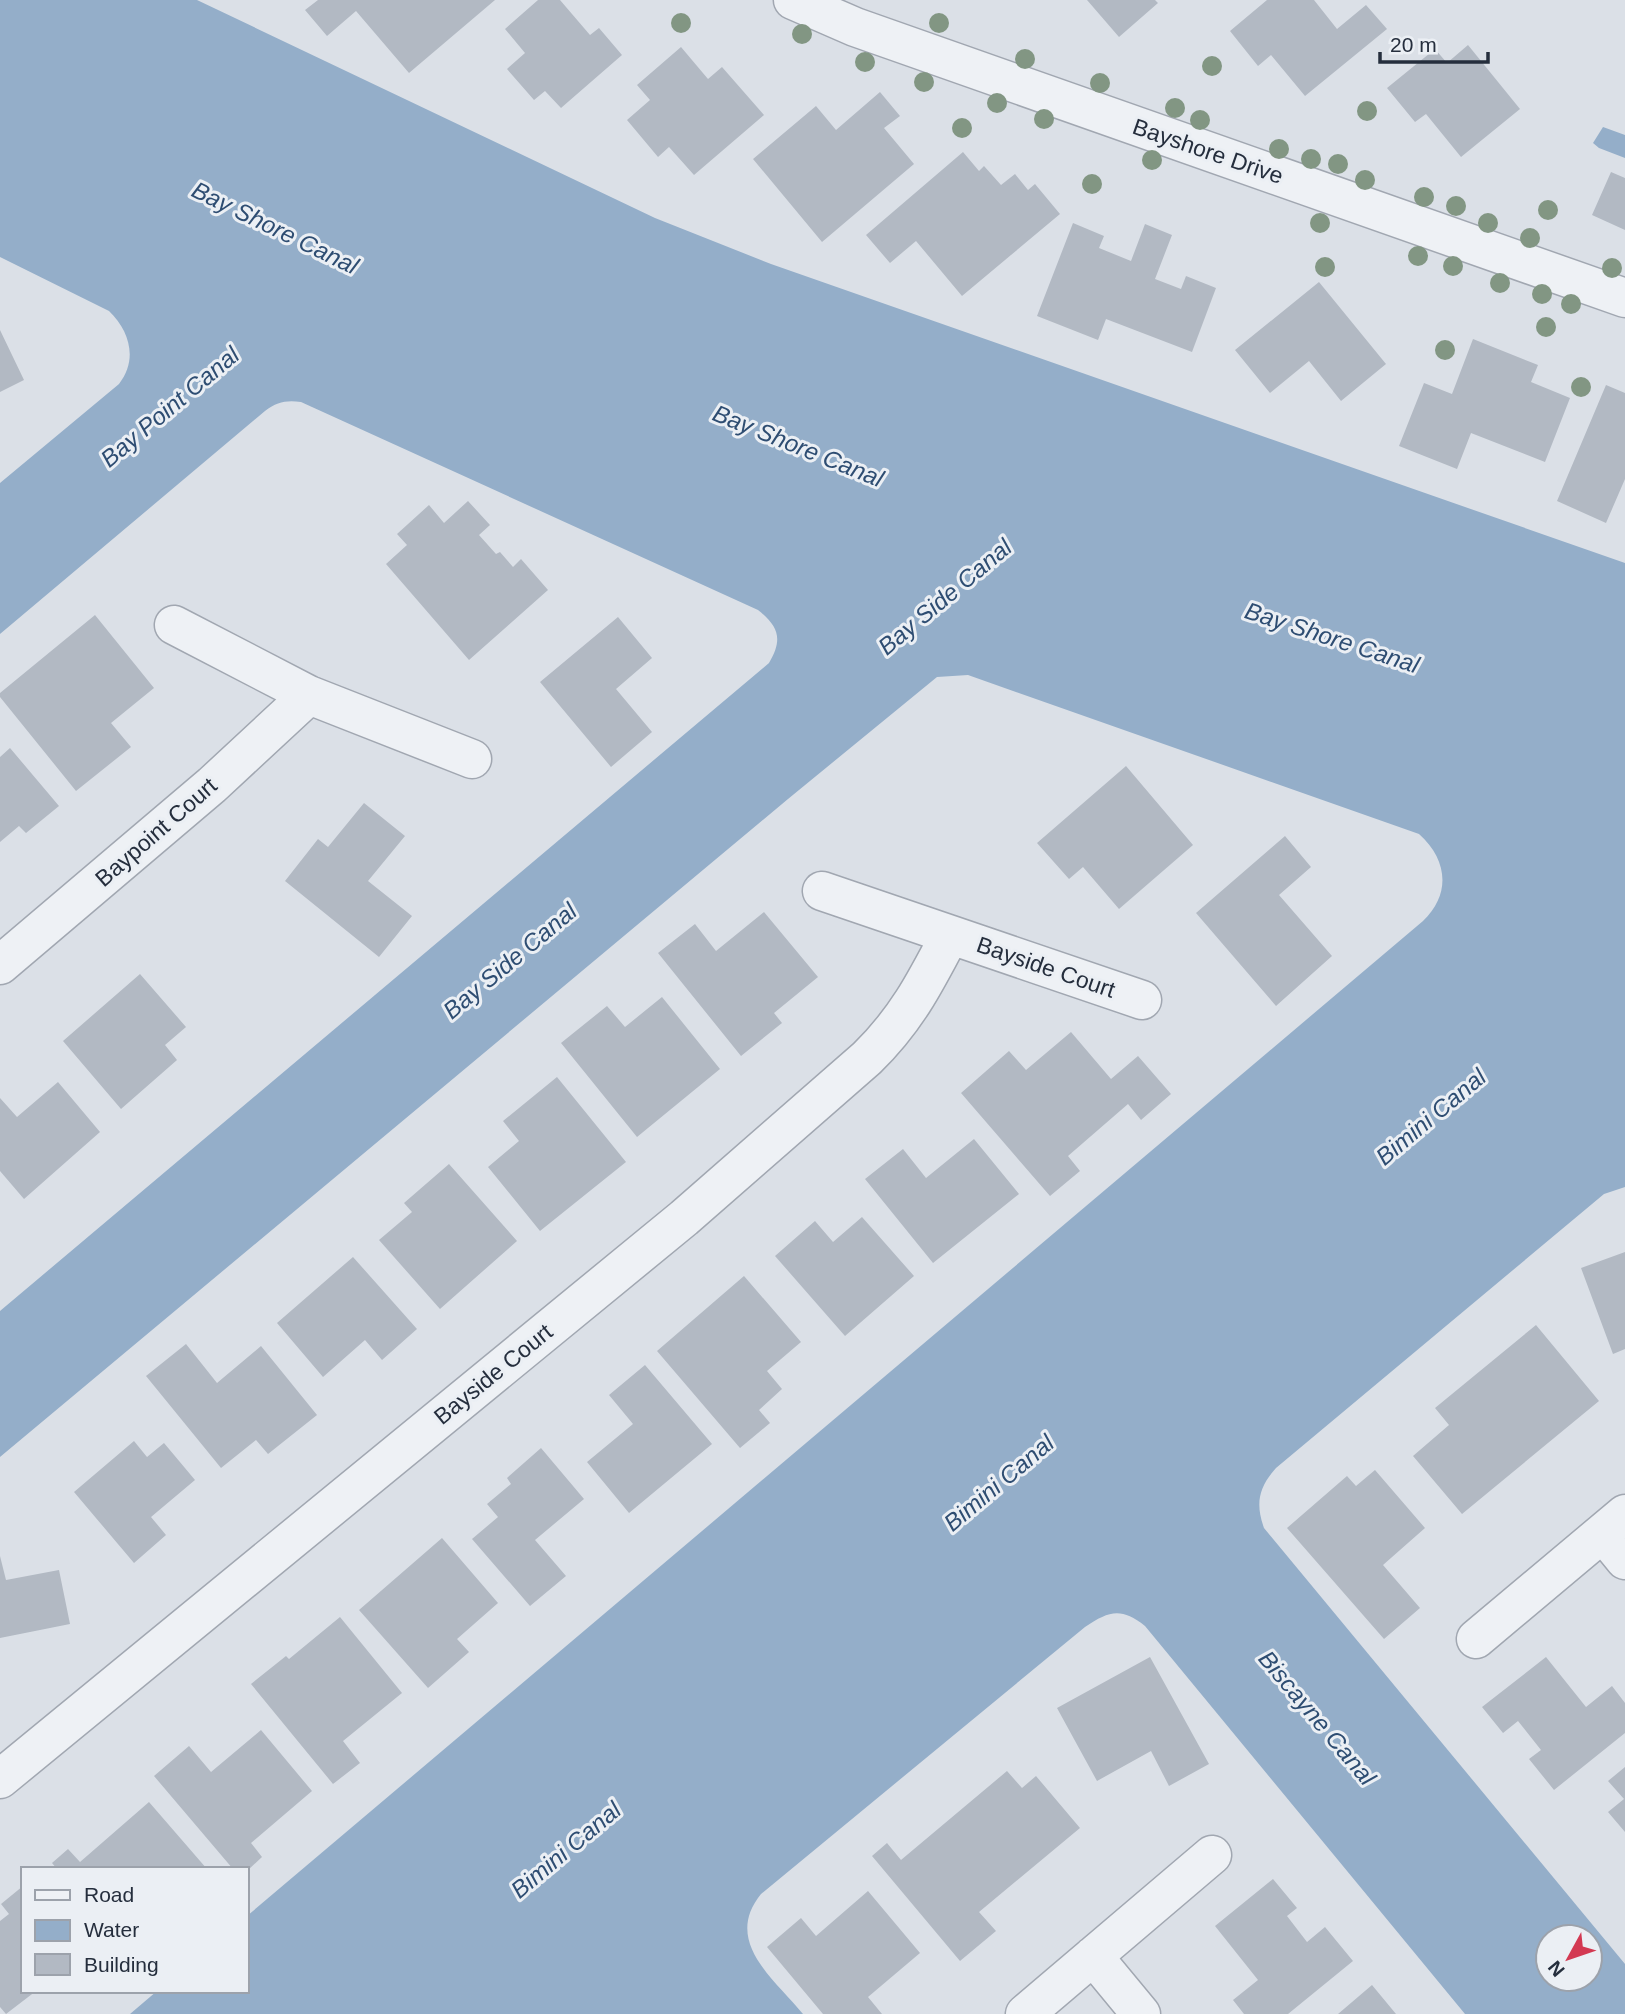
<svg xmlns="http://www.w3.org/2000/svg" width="1625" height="2014" font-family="Helvetica,sans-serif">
<rect width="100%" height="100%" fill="#dbe0e7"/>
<!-- water -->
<path fill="#94aec9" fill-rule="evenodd" d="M0,0H197L655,218L771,264L1625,563V1187L1604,1194L1276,1468C1259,1487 1255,1503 1264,1528L1625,1964V2014H1465L1145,1626C1121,1607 1109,1611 1085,1627L761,1894C723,1941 773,1978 803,2014H130L157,1991H247V1916L1423,921C1451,894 1448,860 1419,834L968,675L937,677L788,799L0,1457V1311L769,663C783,639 779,627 758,610L301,402C286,400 277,402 265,411L0,634V483L119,384C138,360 130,331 109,311L0,257ZM1590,1937V1979H1548V1937Z
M1603,127L1625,135V158L1599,148L1593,143Z"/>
<!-- building -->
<path fill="#b2b9c3" d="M318,0H495L409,73L356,11L327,36L305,10Z
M538,0H560L590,35L599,28L622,55L561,108L545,91L534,100L507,69L525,53L505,29Z
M1087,0H1155L1158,3L1119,37Z
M1267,0H1314L1337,29L1366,5L1387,29L1305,96L1271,55L1258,66L1230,31Z
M1468,45L1520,109L1461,157L1426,114L1415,122L1387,88L1435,49L1447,63Z
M681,47L708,79L722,67L764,115L694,175L669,147L658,157L627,120L650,100L637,85Z
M880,92L900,116L884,128L914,164L822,242L753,159L816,106L836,130Z
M963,152L979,171L984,166L1001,185L1015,174L1028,190L1035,184L1060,214L962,296L916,241L890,263L866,235Z
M1611,172L1625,178V230L1592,215Z
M1073,223L1104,236L1099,248L1131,261L1145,224L1172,235L1155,279L1181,289L1186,276L1216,288L1192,352L1106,319L1098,340L1037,316Z
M1319,282L1386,364L1341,401L1309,361L1270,393L1235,350Z
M0,330L24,380L0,392Z
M1473,339L1538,365L1531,382L1570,398L1545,462L1471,433L1457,469L1399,446L1424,383L1452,394Z
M1606,385L1625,393V479L1606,523L1557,501Z
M468,501L490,525L479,535L496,554L500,552L513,567L521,559L548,590L469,660L386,564L407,545L397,534L429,505L444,523Z
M95,615L154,688L111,723L131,747L76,791L0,697V693Z
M618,617L652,658L616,689L652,732L611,767L540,682Z
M10,748L59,806L26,833L19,826L0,842V757Z
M1126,766L1193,845L1119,909L1083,867L1069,879L1037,843Z
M364,803L405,836L368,881L412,916L379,957L285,881L318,839L328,847Z
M1285,836L1311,867L1279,895L1332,956L1276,1006L1196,913Z
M764,912L818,977L774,1013L782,1023L741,1056L658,953L695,924L716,951Z
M140,974L186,1027L165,1045L177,1060L121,1109L63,1041Z
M662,997L720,1069L637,1137L561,1043L607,1006L625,1027Z
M1071,1032L1111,1079L1138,1056L1171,1094L1141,1120L1128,1104L1068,1156L1080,1171L1050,1196L961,1093L1009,1051L1026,1070Z
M557,1077L626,1162L540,1231L488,1167L519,1141L503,1121Z
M58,1082L100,1132L24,1199L0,1171V1098L17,1117Z
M974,1139L1019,1194L933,1263L865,1179L903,1149L926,1178Z
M449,1164L517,1241L440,1309L379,1240L412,1212L404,1203Z
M862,1217L914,1276L845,1336L775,1256L815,1221L833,1242Z
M1625,1252V1349L1613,1354L1581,1268Z
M353,1257L417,1329L382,1360L365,1340L323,1377L277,1323Z
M744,1276L801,1342L767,1371L782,1389L759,1410L770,1423L740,1448L657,1351Z
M1536,1325L1599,1401L1462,1514L1413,1456L1449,1425L1435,1408Z
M186,1344L217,1383L261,1346L317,1415L268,1454L256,1440L221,1468L146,1376Z
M645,1365L712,1444L629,1513L587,1462L633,1424L609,1395Z
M134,1441L147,1457L164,1443L195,1480L151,1517L166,1535L134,1563L74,1492Z
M541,1448L584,1499L535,1540L566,1576L530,1606L472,1539L498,1517L487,1504L511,1484L507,1478Z
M1375,1470L1425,1528L1383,1565L1420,1608L1384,1639L1287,1528L1347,1476L1356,1486Z
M442,1538L498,1603L457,1639L469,1652L428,1688L359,1610Z
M0,1556L6,1580L59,1570L70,1624L0,1638Z
M340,1617L402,1693L343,1741L360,1763L333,1784L251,1684L286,1656L289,1659Z
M1150,1657L1209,1764L1169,1786L1151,1751L1097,1781L1057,1708Z
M1546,1657L1586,1707L1612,1686L1625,1703V1733L1554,1790L1529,1759L1541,1750L1518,1721L1503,1733L1482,1707Z
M261,1730L312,1791L251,1843L262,1857L247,1871L233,1869L154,1776L189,1746L211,1772Z
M1625,1767V1832L1608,1812L1624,1799L1608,1781Z
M1007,1771L1022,1788L1036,1776L1080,1828L979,1912L996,1931L960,1961L872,1856L887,1843L901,1860Z
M149,1802L207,1869H57L52,1863L68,1849L80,1862Z
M1273,1879L1297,1908L1287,1916L1307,1942L1325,1927L1353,1961L1288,2014H1244L1233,2000L1258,1980L1215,1926Z
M23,1886V1991H36L6,2014L0,2007V1921L9,1914L1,1904Z
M868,1891L920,1953L868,1997L882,2014H823L767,1947L801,1918L816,1936Z
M1372,1985L1396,2014H1338Z"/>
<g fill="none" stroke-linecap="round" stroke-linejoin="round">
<!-- minor casing -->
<g stroke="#a1a7b1" stroke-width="41">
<path id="minor" d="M793,0L855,27L1625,298
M174,625L309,695L472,759
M822,891L1142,1000
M0,965L212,785L309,695
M1603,1533L1625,1560
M1476,1639L1625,1514
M0,1779L684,1218L867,1058C906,1020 925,983 950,935
M1093,1956L1141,2014
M1025,2014L1212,1855"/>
</g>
<!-- minor -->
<use href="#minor" stroke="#eef1f5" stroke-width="38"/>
</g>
<!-- trees -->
<g fill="#829683">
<circle cx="681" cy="23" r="10"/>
<circle cx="939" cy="23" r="10"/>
<circle cx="802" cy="34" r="10"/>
<circle cx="1025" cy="59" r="10"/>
<circle cx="865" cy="62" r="10"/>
<circle cx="1212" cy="66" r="10"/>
<circle cx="924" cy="82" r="10"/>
<circle cx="1100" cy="83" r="10"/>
<circle cx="997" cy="103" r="10"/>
<circle cx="1175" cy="108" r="10"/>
<circle cx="1367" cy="111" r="10"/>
<circle cx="1044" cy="119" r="10"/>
<circle cx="1200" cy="120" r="10"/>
<circle cx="962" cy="128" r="10"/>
<circle cx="1279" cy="149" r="10"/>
<circle cx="1311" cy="159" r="10"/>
<circle cx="1152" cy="160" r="10"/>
<circle cx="1338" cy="164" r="10"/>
<circle cx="1365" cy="180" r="10"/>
<circle cx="1092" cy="184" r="10"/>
<circle cx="1424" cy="197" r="10"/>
<circle cx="1456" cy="206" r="10"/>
<circle cx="1548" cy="210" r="10"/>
<circle cx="1320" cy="223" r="10"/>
<circle cx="1488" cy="223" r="10"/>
<circle cx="1530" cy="238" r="10"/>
<circle cx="1418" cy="256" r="10"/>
<circle cx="1453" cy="266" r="10"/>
<circle cx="1325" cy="267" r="10"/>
<circle cx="1612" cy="268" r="10"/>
<circle cx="1500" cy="283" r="10"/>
<circle cx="1542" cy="294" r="10"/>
<circle cx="1571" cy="304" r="10"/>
<circle cx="1546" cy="327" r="10"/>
<circle cx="1445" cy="350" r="10"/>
<circle cx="1581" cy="387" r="10"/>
</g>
<g text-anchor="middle" stroke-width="6" stroke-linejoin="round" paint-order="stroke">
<!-- street labels -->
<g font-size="23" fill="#252e3d" stroke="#ebeff4">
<text transform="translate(1208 151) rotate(19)" y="8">Bayshore Drive</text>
<text transform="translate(156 832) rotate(-41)" y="8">Baypoint Court</text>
<text transform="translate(1046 967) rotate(19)" y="8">Bayside Court</text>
<text transform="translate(493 1374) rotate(-39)" y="8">Bayside Court</text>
</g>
<!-- water labels -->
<g font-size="24" font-style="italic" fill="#2e4d72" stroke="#ebeff4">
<text transform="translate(275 228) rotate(26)" y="8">Bay Shore Canal</text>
<text transform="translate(170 407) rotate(-40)" y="8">Bay Point Canal</text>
<text transform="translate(798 446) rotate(22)" y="8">Bay Shore Canal</text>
<text transform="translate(945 597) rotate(-40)" y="8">Bay Side Canal</text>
<text transform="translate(1332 638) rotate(18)" y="8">Bay Shore Canal</text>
<text transform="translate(510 961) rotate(-40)" y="8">Bay Side Canal</text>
<text transform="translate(1431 1117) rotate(-40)" y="8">Bimini Canal</text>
<text transform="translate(999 1483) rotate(-40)" y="8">Bimini Canal</text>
<text transform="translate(1317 1718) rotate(50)" y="8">Biscayne Canal</text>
<text transform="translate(566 1850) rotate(-40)" y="8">Bimini Canal</text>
</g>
</g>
<!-- legend -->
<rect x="21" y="1867" width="228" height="126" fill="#ebeff4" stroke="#9ca2ab" stroke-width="2"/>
<rect x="35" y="1890" width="35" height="10" fill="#eef1f5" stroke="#9ca2ab" stroke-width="2"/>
<text x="84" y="1902" font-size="21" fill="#252e3d">Road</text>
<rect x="35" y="1920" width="35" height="21" fill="#94aec9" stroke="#9ca2ab" stroke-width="2"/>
<text x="84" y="1937" font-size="21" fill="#252e3d">Water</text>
<rect x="35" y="1954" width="35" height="21" fill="#b2b9c3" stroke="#9ca2ab" stroke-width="2"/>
<text x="84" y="1972" font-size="21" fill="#252e3d">Building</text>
<!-- north arrow -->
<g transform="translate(1569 1958) rotate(230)"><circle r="33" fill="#ebeff4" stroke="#9ca2ab" stroke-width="2"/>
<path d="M0-5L12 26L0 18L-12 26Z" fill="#d33952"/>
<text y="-10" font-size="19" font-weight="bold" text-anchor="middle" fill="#252e3d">N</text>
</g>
<!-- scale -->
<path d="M1380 52v10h108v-10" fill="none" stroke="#252e3d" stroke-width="3.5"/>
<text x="1390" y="52" font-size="21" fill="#252e3d" stroke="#ebeff4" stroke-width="5" paint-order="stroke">20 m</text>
</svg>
